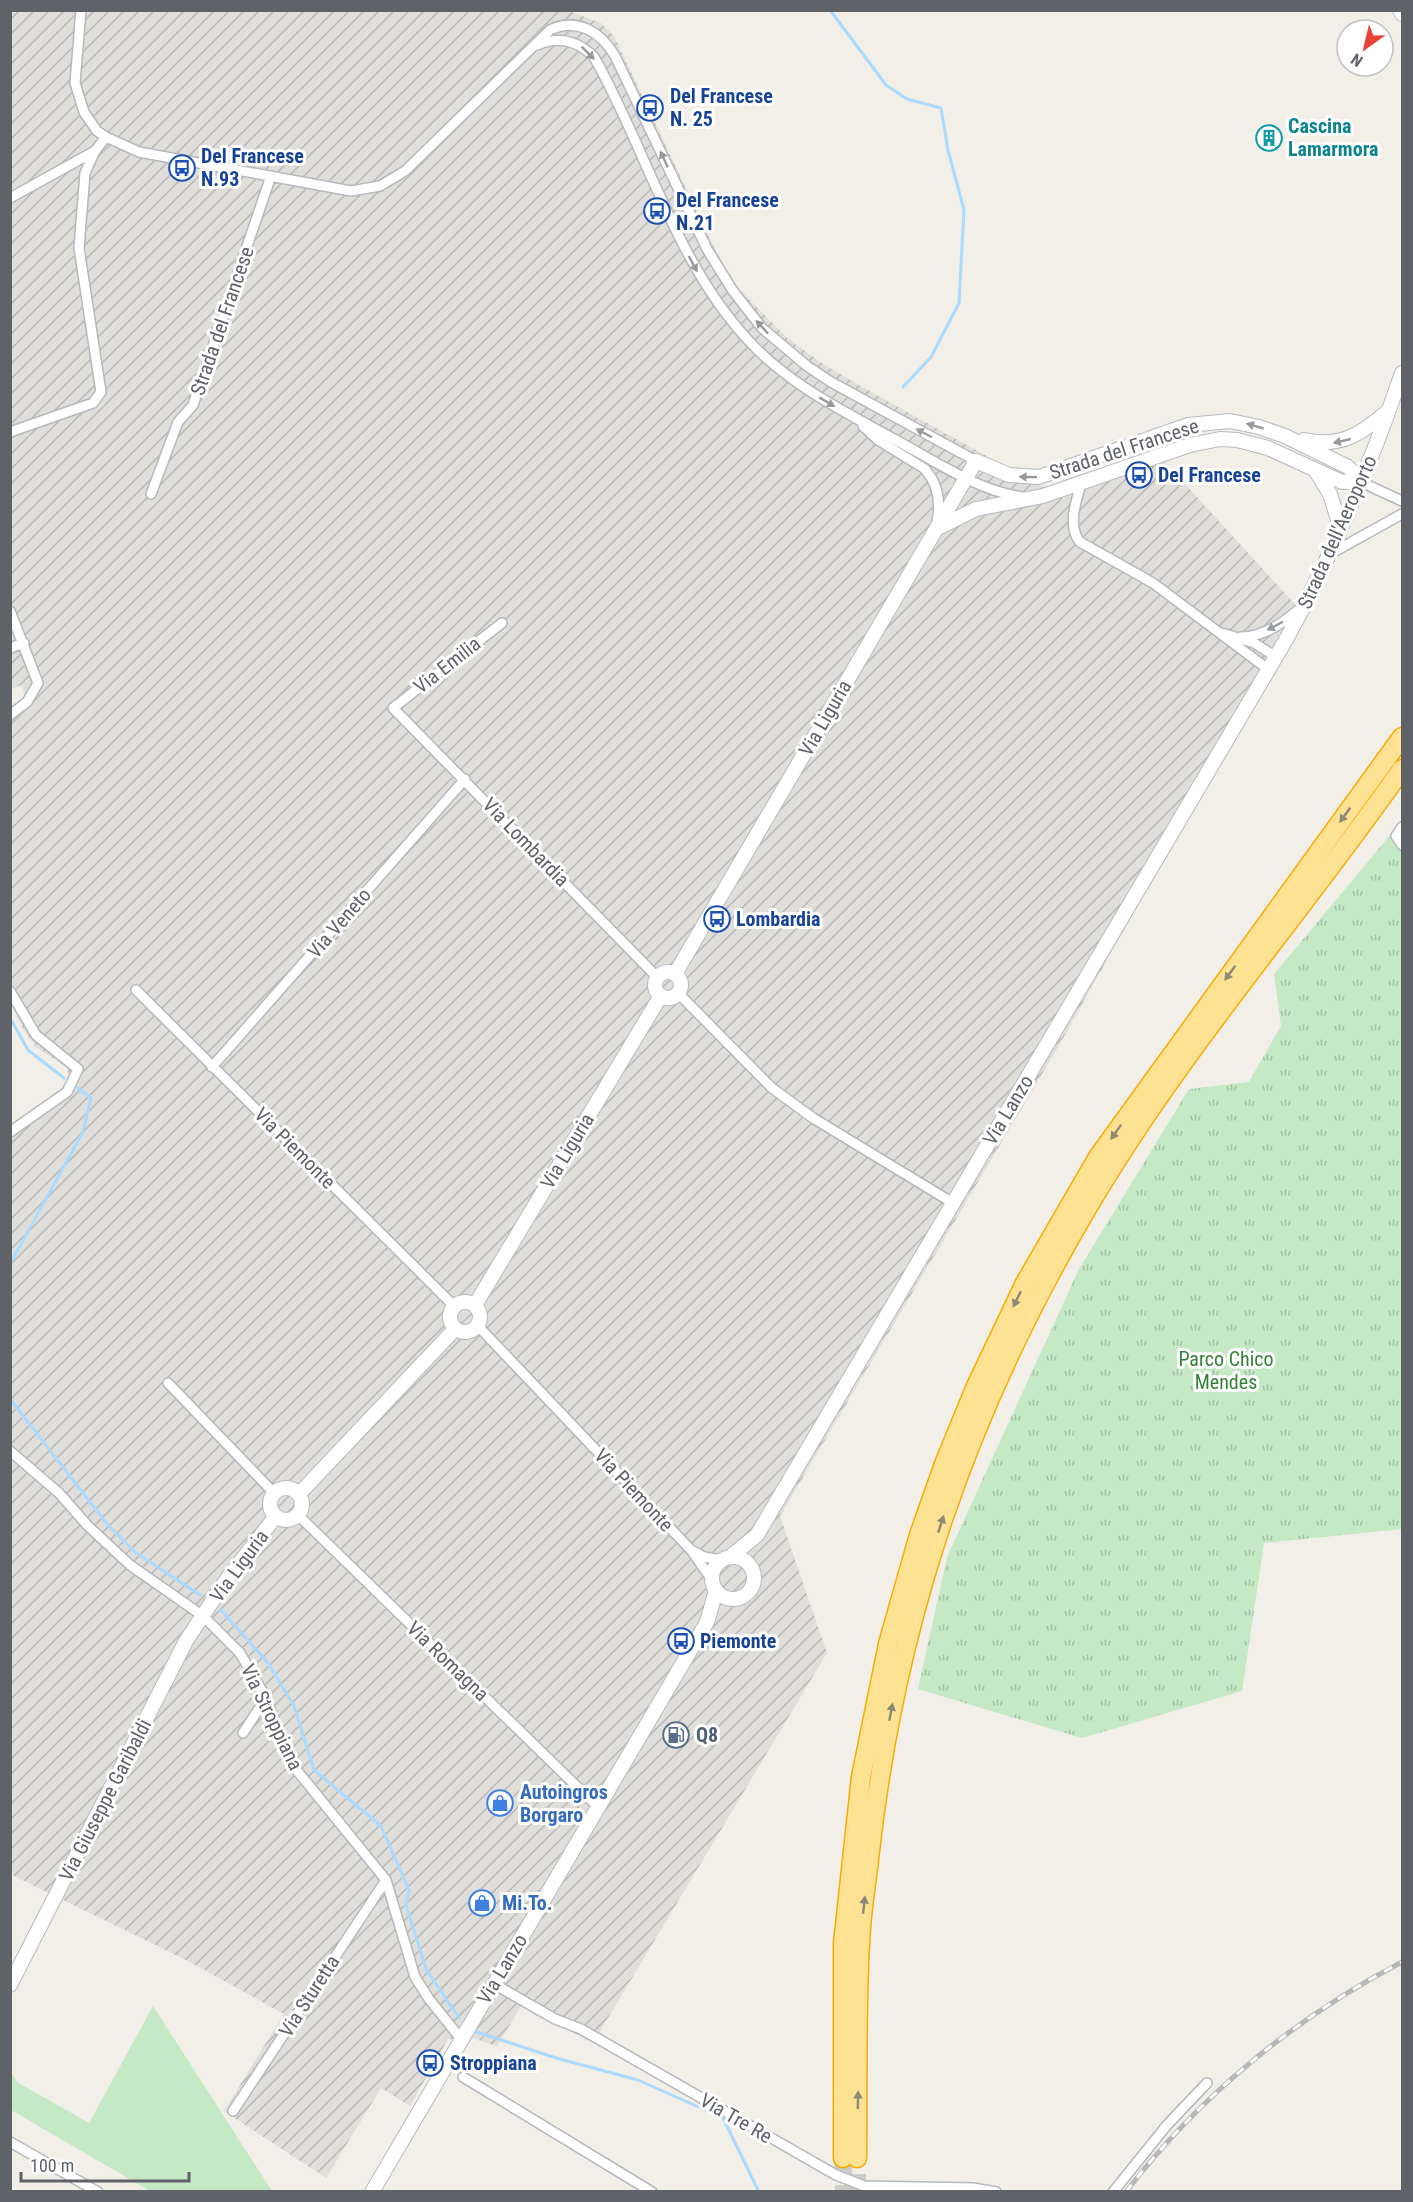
<svg xmlns="http://www.w3.org/2000/svg" width="1413" height="2202" font-family="'Roboto Condensed',sans-serif">
<defs>
<pattern id="industrial-furrows" width="10" height="10" patternUnits="userSpaceOnUse" patternTransform="scale(1.5)"><rect width="10" height="10" fill="#e0deda"/><path d="M-1 1l2-2M0 10L10 0M9 11l2-2" fill="none" stroke="#b9b8b5"/></pattern>
<pattern id="park-tufts" width="24" height="20" patternUnits="userSpaceOnUse" patternTransform="scale(1.5)"><rect width="24" height="20" fill="#c5e8c5"/><path d="M3 7l-1-3M5 7V3M7 7l1-3M15 17l-1-3M17 17v-4M19 17l1-3" fill="none" stroke="#a3c0a4"/></pattern>
</defs>
<rect width="100%" height="100%" fill="#f1efe8"/>
<!-- industrial -->
<path fill="url(#industrial-furrows)" d="M566,10L601,23L614,36L714,247L735,285L787,338L823,364L880,397L1063,498L1164,461L1302,612L1061,1042L780,1516L827,1653L593,2043L521,2006L497,2046L475,2039H448L410,2106L381,2088L326,2178L224,2111L284,2014L184,1959L14,1876L11,1869V1125L61,1091L67,1086L69,1077L67,1068L36,1047L24,1031L11,1003L10,710L25,697L22,685L10,689L11,11Z"/>
<!-- grass -->
<path fill="#c5e8c5" d="M153,2006L272,2191H150L11,2110V2072L17,2082L89,2123Z"/>
<!-- park -->
<path fill="url(#park-tufts)" d="M1402,821V1529L1264,1543L1242,1691L1082,1738L918,1689L947,1557L1079,1269L1189,1089L1249,1082L1281,1026L1274,974Z"/>
<g fill="none" stroke-linecap="round" stroke-linejoin="round">
<!-- stream -->
<path stroke="#aadaff" stroke-width="3" d="M830,10L886,85L907,99L941,108L948,150L964,210L959,303L931,357L903,387
M10,1018L28,1050L64,1078
M10,1264L83,1132L91,1098L78,1088
M10,1399L108,1525L135,1552L200,1595
M221,1610L268,1663L294,1706L314,1770L381,1826L409,1890L406,1905L426,1969L459,2018
M477,2032L556,2058L638,2080L723,2118L759,2192"/>
<!-- highway-tunnel -->
<path stroke="#ccccc8" stroke-width="18" stroke-dasharray="18 9" stroke-linecap="butt" d="M843,2158L844,2192
M857,2192V2158"/>
<!-- street casing -->
<g stroke="#b5b8bc" stroke-width="12">
<path id="street" d="M81,10L75,83L84,112L97,131L106,137L139,152L351,191L380,186L405,171L550,30C577,17 601,32 615,56L707,249L733,291L762,328L807,366L831,382L976,461
M537,45C559,36 577,40 594,57C647,150 674,260 748,340C788,384 843,411 894,439C935,461 976,490 1022,497
M10,198L95,151
M863,426L878,440L925,469C938,484 941,502 937,522
M10,432L93,403L101,392L79,248L85,173L95,151L106,137
M1361,482L1402,501
M1081,484C1076,502 1067,526 1080,542L1153,583L1269,670
M151,494L178,422L193,405L271,176
M1330,554L1402,514
M10,611L38,683L27,702L10,715
M502,623L393,708L657,977
M1222,633L1254,643L1276,657
M1241,637C1262,637 1282,624 1298,610
M10,648L24,643
M1402,827L1396,836L1402,845
M136,990L454,1306
M10,991L36,1035L78,1069L67,1092L10,1132
M678,993L772,1088L813,1118L953,1203
M212,1067L465,779
M478,1326L691,1550L712,1580
M168,1383L274,1493
M10,1451L59,1493L87,1525L130,1565L203,1616L240,1653L266,1698L290,1762L386,1880L415,1977L429,1999L461,2039
M298,1515L598,1807
M693,1551L704,1557L722,1560
M243,1733L266,1698
M494,1984L555,2019L581,2029L836,2175L864,2186L973,2188L996,2192
M463,2077L652,2192
M233,2111L386,1880
M10,2142L98,2192
M1113,2192L1167,2125L1207,2083"/>
</g>
<!-- secondary casing -->
<g stroke="#b6babf" stroke-width="16">
<path id="secondary" d="M1400,10L1402,14
M1304,440C1341,448 1361,434 1388,411
M1316,471L1330,494L1341,529
M940,527L976,509L1043,496L1190,445L1220,439L1237,440L1268,448L1342,482H1361
M655 985a13 13 0 1 1 26 0a13 13 0 1 1-26 0Z
M675,974L976,461L1009,475L1039,477L1188,425L1230,421L1259,427L1285,436L1348,467L1361,482
M450 1317a15 15 0 1 1 30 0a15 15 0 1 1-30 0Z
M475,1305L660,997
M270 1504a16 16 0 1 1 32 0a16 16 0 1 1-32 0Z
M299,1494L455,1329
M730,1557L757,1535L1287,638C1333,553 1371,464 1402,373
M712 1578a21 21 0 1 1 42 0a21 21 0 1 1-42 0Z
M10,1985L186,1641L227,1579L276,1516
M372,2192L707,1622L716,1591"/>
</g>
<!-- highway casing -->
<g stroke="#f9ab00" stroke-width="21">
<path id="highway" d="M843,2158V1944L861,1777L888,1644L919,1535L944,1464L976,1386L1025,1283L1098,1157L1402,737
M857,2158C858,2087 856,2014 860,1943C861,1915 866,1887 869,1859C895,1621 966,1413 1088,1207C1179,1052 1299,916 1402,769"/>
</g>
<!-- street -->
<use href="#street" stroke="#fff" stroke-width="9"/>
<!-- secondary -->
<use href="#secondary" stroke="#fff" stroke-width="14"/>
<!-- highway -->
<use href="#highway" stroke="#fde293" stroke-width="18"/>
<!-- rail casing -->
<g stroke="#b6b7b8" stroke-width="5">
<path id="rail" d="M1126,2192C1199,2096 1296,2017 1402,1962"/>
</g>
<!-- rail -->
<use href="#rail" stroke="#fff" stroke-width="3" stroke-dasharray="9" stroke-linecap="butt"/>
</g>
<!-- one-way arrows -->
<defs><path id="oneway-solid" d="M-6-.8H1V-3.2L6.5 0L1 3.2V.8H-6Z" transform="scale(1.5)"/></defs>
<g fill="#979a9d">
<use href="#oneway-solid" transform="translate(588 53) rotate(45)"/>
<use href="#oneway-solid" transform="translate(664 159) rotate(-115)"/>
<use href="#oneway-solid" transform="translate(693 264) rotate(62)"/>
<use href="#oneway-solid" transform="translate(762 327) rotate(-133)"/>
<use href="#oneway-solid" transform="translate(827 402) rotate(31)"/>
<use href="#oneway-solid" transform="translate(1255 426) rotate(-164)"/>
<use href="#oneway-solid" transform="translate(924 433) rotate(-152)"/>
<use href="#oneway-solid" transform="translate(1342 441) rotate(167)"/>
<use href="#oneway-solid" transform="translate(1028 477) rotate(-179)"/>
<use href="#oneway-solid" transform="translate(1275 626) rotate(152)"/>
</g>
<g fill="#8e8975">
<use href="#oneway-solid" transform="translate(1345 815) rotate(126)"/>
<use href="#oneway-solid" transform="translate(1230 973) rotate(126)"/>
<use href="#oneway-solid" transform="translate(1116 1132) rotate(125)"/>
<use href="#oneway-solid" transform="translate(1017 1299) rotate(116)"/>
<use href="#oneway-solid" transform="translate(941 1524) rotate(-72)"/>
<use href="#oneway-solid" transform="translate(891 1712) rotate(-79)"/>
<use href="#oneway-solid" transform="translate(864 1905) rotate(-84)"/>
<use href="#oneway-solid" transform="translate(858 2100) rotate(-89)"/>
</g>
<!-- icons -->
<defs>
<g id="bus-ring" transform="scale(1.35)"><circle r="9.5" fill="#fff" stroke="#1a4fb4" stroke-width="1.5"/><path d="M-5-6H5V4H4V6H2V4H-2V6H-4V4H-5ZM-3.5-4V0h7V-4ZM-3.5 1.2v1.5H-2V1.2ZM2 1.2v1.5H3.5V1.2Z" fill="#1a4fb4"/></g>
<g id="building-ring" transform="scale(1.35)"><circle r="9.5" fill="#fff" stroke="#0f9aa8" stroke-width="1.5"/><path d="M-4-6H4V6H1V3H-1V6H-4ZM-2.5-4.3h1.7v1.8h-1.7ZM.8-4.3h1.7v1.8H.8ZM-2.5-1h1.7V.8h-1.7ZM.8-1h1.7V.8H.8Z" fill="#0f9aa8"/></g>
<g id="fuel-ring" transform="scale(1.35)"><circle r="9.5" fill="#fff" stroke="#5c6f8a" stroke-width="1.5"/><path d="M-5.5-6h7V0h2V4h1.3V-2.5L3-4.5l.8-.8L6-3V5H2.5V1h-1V6h-7ZM-4.2-4.7v3.2H.2V-4.7Z" fill="#5c6f8a"/></g>
<g id="shop-ring" transform="scale(1.35)"><circle r="9.5" fill="#fff" stroke="#3f7fe0" stroke-width="1.5"/><path d="M-5-2.5h2.3a2.7 3.5 0 0 1 5.4 0H5L5.5 6h-11ZM-1.5-2.5h3a1.5 2.3 0 0 0-3 0Z" fill="#3f7fe0"/></g>
</defs>
<g fill-rule="evenodd">
<use href="#bus-ring" x="650" y="108"/>
<use href="#building-ring" x="1269" y="138"/>
<use href="#bus-ring" x="182" y="168"/>
<use href="#bus-ring" x="657" y="211"/>
<use href="#bus-ring" x="1139" y="475"/>
<use href="#bus-ring" x="717" y="919"/>
<use href="#bus-ring" x="681" y="1641"/>
<use href="#fuel-ring" x="676" y="1735"/>
<use href="#shop-ring" x="500" y="1803"/>
<use href="#shop-ring" x="482" y="1903"/>
<use href="#bus-ring" x="430" y="2063"/>
</g>
<g text-anchor="middle" stroke-width="6" stroke-linejoin="round" paint-order="stroke">
<!-- transit labels -->
<g font-size="20" font-weight="bold" fill="#164399" stroke="#fff" text-anchor="start">
<text x="670" y="103">Del Francese<tspan x="670" dy="23">N. 25</tspan></text>
<text x="201" y="163">Del Francese<tspan x="201" dy="23">N.93</tspan></text>
<text x="676" y="207">Del Francese<tspan x="676" dy="23">N.21</tspan></text>
<text x="1158" y="482">Del Francese</text>
<text x="736" y="926">Lombardia</text>
<text x="700" y="1648">Piemonte</text>
<text x="450" y="2070">Stroppiana</text>
</g>
<!-- culture labels -->
<g font-size="20" font-weight="bold" fill="#0d838f" stroke="#fff" text-anchor="start">
<text x="1288" y="133">Cascina<tspan x="1288" dy="23">Lamarmora</tspan></text>
</g>
<!-- street labels -->
<g font-size="20" fill="#5f6368" stroke="#fff">
<text transform="translate(222 321) rotate(-71)" y="7">Strada del Francese</text>
<text transform="translate(1124 449) rotate(-18)" y="7">Strada del Francese</text>
<text transform="translate(1337 532) rotate(-66)" y="7">Strada dell'Aeroporto</text>
<text transform="translate(447 665) rotate(-38)" y="7">Via Emilia</text>
<text transform="translate(825 718) rotate(-60)" y="7">Via Liguria</text>
<text transform="translate(526 842) rotate(46)" y="7">Via Lombardia</text>
<text transform="translate(339 923) rotate(-49)" y="7">Via Veneto</text>
<text transform="translate(1008 1110) rotate(-59)" y="7">Via Lanzo</text>
<text transform="translate(295 1148) rotate(45)" y="7">Via Piemonte</text>
<text transform="translate(567 1151) rotate(-59)" y="7">Via Liguria</text>
<text transform="translate(634 1490) rotate(47)" y="7">Via Piemonte</text>
<text transform="translate(239 1566) rotate(-54)" y="7">Via Liguria</text>
<text transform="translate(448 1661) rotate(44)" y="7">Via Romagna</text>
<text transform="translate(272 1717) rotate(64)" y="7">Via Stroppiana</text>
<text transform="translate(105 1800) rotate(-63)" y="7">Via Giuseppe Garibaldi</text>
<text transform="translate(502 1969) rotate(-59)" y="7">Via Lanzo</text>
<text transform="translate(309 1996) rotate(-57)" y="7">Via Sturetta</text>
<text transform="translate(736 2118) rotate(30)" y="7">Via Tre Re</text>
</g>
<!-- park labels -->
<g font-size="20" fill="#348238" stroke="#fff">
<text x="1226" y="1366">Parco Chico<tspan x="1226" dy="23">Mendes</tspan></text>
</g>
<!-- service labels -->
<g font-size="20" font-weight="bold" fill="#4e5e75" stroke="#fff" text-anchor="start">
<text x="696" y="1742">Q8</text>
</g>
<!-- shop labels -->
<g font-size="20" font-weight="bold" fill="#366cbe" stroke="#fff" text-anchor="start">
<text x="520" y="1799">Autoingros<tspan x="520" dy="23">Borgaro</tspan></text>
<text x="502" y="1910">Mi.To.</text>
</g>
</g>
<!-- border -->
<rect width="1413" height="2202" fill="none" stroke="#5f6368" stroke-width="24"/>
<!-- north arrow -->
<g transform="translate(1365 48) rotate(214)"><circle r="28" fill="#ffffff" stroke="#bfc1c3" stroke-width="1.5"/>
<path d="M0-4.5L10 22L0 15L-10 22Z" fill="#ea4335"/>
<text y="-9" font-size="16" font-weight="bold" text-anchor="middle" fill="#5f6368">N</text>
</g>
<!-- scale -->
<path d="M21 2172v9h168v-9" fill="none" stroke="#5f6368" stroke-width="3"/>
<text x="30" y="2172" font-size="18" fill="#5f6368" stroke="#ffffff" stroke-width="4.5" paint-order="stroke">100 m</text>
</svg>
